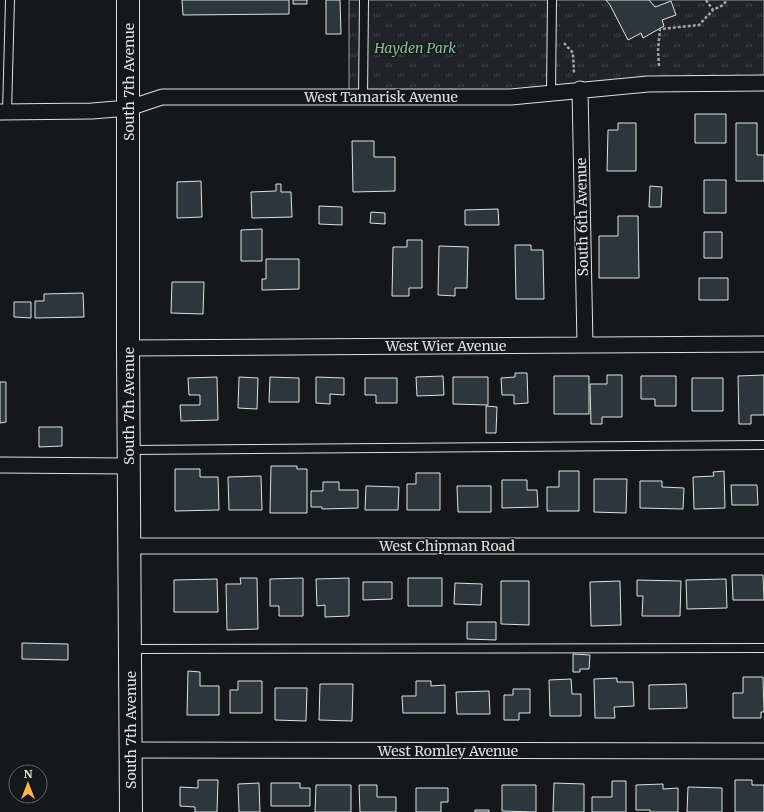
<svg xmlns="http://www.w3.org/2000/svg" width="764" height="812" font-family="Merriweather,serif">
<defs>
<pattern id="park-tufts" width="24" height="20" patternUnits="userSpaceOnUse"><rect width="24" height="20" fill="#202428"/><path d="M3 7l-1-3M5 7V3M7 7l1-3M15 17l-1-3M17 17v-4M19 17l1-3" fill="none" stroke="#404447"/></pattern>
</defs>
<rect width="100%" height="100%" fill="#14181c"/>
<!-- park -->
<path fill="url(#park-tufts)" stroke="#939e99" d="M349,0H764V83L349,97Z"/>
<!-- building -->
<path fill="#2c363c" stroke="#d8e6dc" d="M182,0H289V14L183,15Z
M293,0H307V4H293Z
M326,0H340L341,34H326Z
M606,0H649L655,7L671,1L676,15L662,20L664,26L643,38L641,33L628,40L610,5Z
M695,114H726V143H695Z
M618,123H636V171H607L608,130H618Z
M736,123H757V155H764V181H736Z
M352,141H374V157H395V191L353,192Z
M704,180H726V213H704Z
M201,181L202,217L177,218V182Z
M276,184H281V192H291L292,217L252,218L251,192L276,191Z
M650,186L662,187L661,207H649Z
M319,206L342,207V225L319,224Z
M498,209L499,225H465V210Z
M371,212L385,213V224L370,223Z
M618,216H638L639,278H599V236H618Z
M262,229V261H241V230Z
M704,232H722V258H704Z
M407,240H422V288H409V296H392L393,247H407Z
M515,245H531V250H543L544,299H516Z
M439,246L468,247L467,288H455V296L438,295Z
M266,259H299V289L262,290V279H266Z
M699,278H728V300H699Z
M172,282H204L203,314L171,313Z
M83,293L84,317L35,318V301H44V294Z
M14,302H31V318L14,317Z
M515,373H527L528,403L514,404V395H502L501,378L515,377Z
M607,375H622V417H602V424H591L590,384H607Z
M764,375V415H751V424H739L738,376Z
M443,376L444,395L417,396L416,377Z
M554,376H589V414H554Z
M641,376H676V406H655V399H641Z
M217,377L218,420L181,421L180,405H200V395H189L188,378Z
M239,377L258,378L257,409L238,408Z
M270,377L299,378V402H269Z
M316,377L344,378V395L330,394V404L316,403Z
M453,377H488V405L453,404Z
M365,378H397V403H376V395H365Z
M692,378H723V411H692Z
M0,382H6V422L0,423Z
M486,406L497,407L496,433H486Z
M39,427H62V446L39,447Z
M271,466H297V469H307V513H270Z
M175,469H200V477H218L219,510L175,511Z
M559,471H579V511H547V487H559Z
M724,471L725,508L694,509L693,477L714,476L713,472Z
M416,473H440V510H407V484H416Z
M261,476L262,510H229L228,477Z
M594,479H627L626,513L594,512Z
M502,480H527V490H537L538,507L502,508Z
M640,481H662V487L684,488L683,509L640,508Z
M323,482H339V490H358V508L322,509V507H311V491H323Z
M731,485H757L758,505H732Z
M366,486L399,487L398,510H365Z
M457,486H491V512H458Z
M732,575H763L764,600H733Z
M240,578H257L258,629L227,630L226,584H241Z
M303,578V616H279V606H270V579Z
M349,578V616L325,617V605L317,606L316,579Z
M408,578H442V606H408Z
M217,579L218,612H174V580Z
M726,579L727,608L687,609L686,580Z
M637,580L681,581L680,616H642L643,596H637Z
M501,581H529V625L501,624Z
M620,581L621,625L591,626L590,582Z
M363,582H392V599L363,600Z
M455,583L482,584L481,605L454,604Z
M467,622H496V640L467,639Z
M22,643L68,644V660L22,659Z
M573,654L590,655L589,669H580V672H573Z
M188,671L200,672V686H219V715H187Z
M743,677H763L764,712H761V718H733V693H743Z
M617,678V682H633L634,706L614,707L615,718H595L594,679Z
M571,679L572,694H581V716H550L549,680Z
M238,681H262V713H230V690H238Z
M416,681H431V686L445,685V713H403L402,696H416Z
M320,684H353L352,721L319,720Z
M686,684L687,708L649,709V685Z
M275,688H307L306,721L275,720Z
M513,689H530V713H519V720H504V695H513Z
M489,691L490,714H457L456,692Z
M198,780H218L217,812H195V807L180,806V787L198,788Z
M735,780H752V785H764V812H735Z
M612,781H626V812H592V797H612Z
M259,783L260,812H239L238,784Z
M271,783H300V788H310V806H271Z
M554,783L584,784V812H553Z
M663,784V789L678,788V812H650V810H636V785Z
M316,785H351V812H315Z
M359,785H377V797H396V812H360Z
M502,785H536V812L502,811Z
M688,787L722,788V812H687Z
M416,788H448V802H441V812H416Z
M475,810H489V812H475Z"/>
<g fill="none" stroke-linecap="round" stroke-linejoin="round">
<!-- lane casing -->
<g stroke="#d8e6dc" stroke-width="10">
<path id="lane" d="M551,93L552,0
M363,97L364,0
M7,112L10,0
M130,450L764,445
M131,649L764,648"/>
</g>
<!-- street casing -->
<g stroke="#d8e6dc" stroke-width="17">
<path id="street" d="M580,89L585,345
M0,112L92,111L129,108L162,97H511L648,84L764,83
M128,348L764,344
M0,465L129,466
M130,546H764
M132,750L764,751"/>
</g>
<!-- secondary casing -->
<g stroke="#d8e6dc" stroke-width="24">
<path id="secondary" d="M128,0V348L131,812"/>
</g>
<!-- path -->
<path stroke="#9da8a2" stroke-width="2.5" stroke-dasharray="3 2" stroke-linecap="butt" d="M706,0L713,10L723,5L727,0
M564,43L573,53L574,73
M659,66L658,50L660,29L699,25L713,10"/>
<!-- lane -->
<use href="#lane" stroke="#14181c" stroke-width="8"/>
<!-- street -->
<use href="#street" stroke="#14181c" stroke-width="15"/>
<!-- secondary -->
<use href="#secondary" stroke="#14181c" stroke-width="22"/>
</g>
<g text-anchor="middle" stroke-width="3" stroke-linejoin="round" paint-order="stroke">
<!-- park labels -->
<g font-size="14" font-style="italic" fill="#8ac095" stroke="#14181c">
<text x="415" y="53">Hayden Park</text>
</g>
<!-- street labels -->
<g font-size="14" fill="#d8e6dc" stroke="#14181c">
<text transform="translate(129 82) rotate(-90)" y="5">South 7th Avenue</text>
<text x="381" y="102">West Tamarisk Avenue</text>
<text transform="translate(582 217) rotate(-91)" y="5">South 6th Avenue</text>
<text x="446" y="351">West Wier Avenue</text>
<text transform="translate(129 406) rotate(-90)" y="5">South 7th Avenue</text>
<text x="447" y="551">West Chipman Road</text>
<text transform="translate(131 730) rotate(-90)" y="5">South 7th Avenue</text>
<text x="448" y="756">West Romley Avenue</text>
</g>
</g>
<!-- north arrow -->
<g transform="translate(28 784)"><circle r="19" fill="#14181c" stroke="#626a69"/>
<path d="M0-3L7 15L0 10L-7 15Z" fill="#ffb74d"/>
<text y="-6" font-size="11" font-weight="bold" text-anchor="middle" fill="#d8e6dc">N</text>
</g>
</svg>
